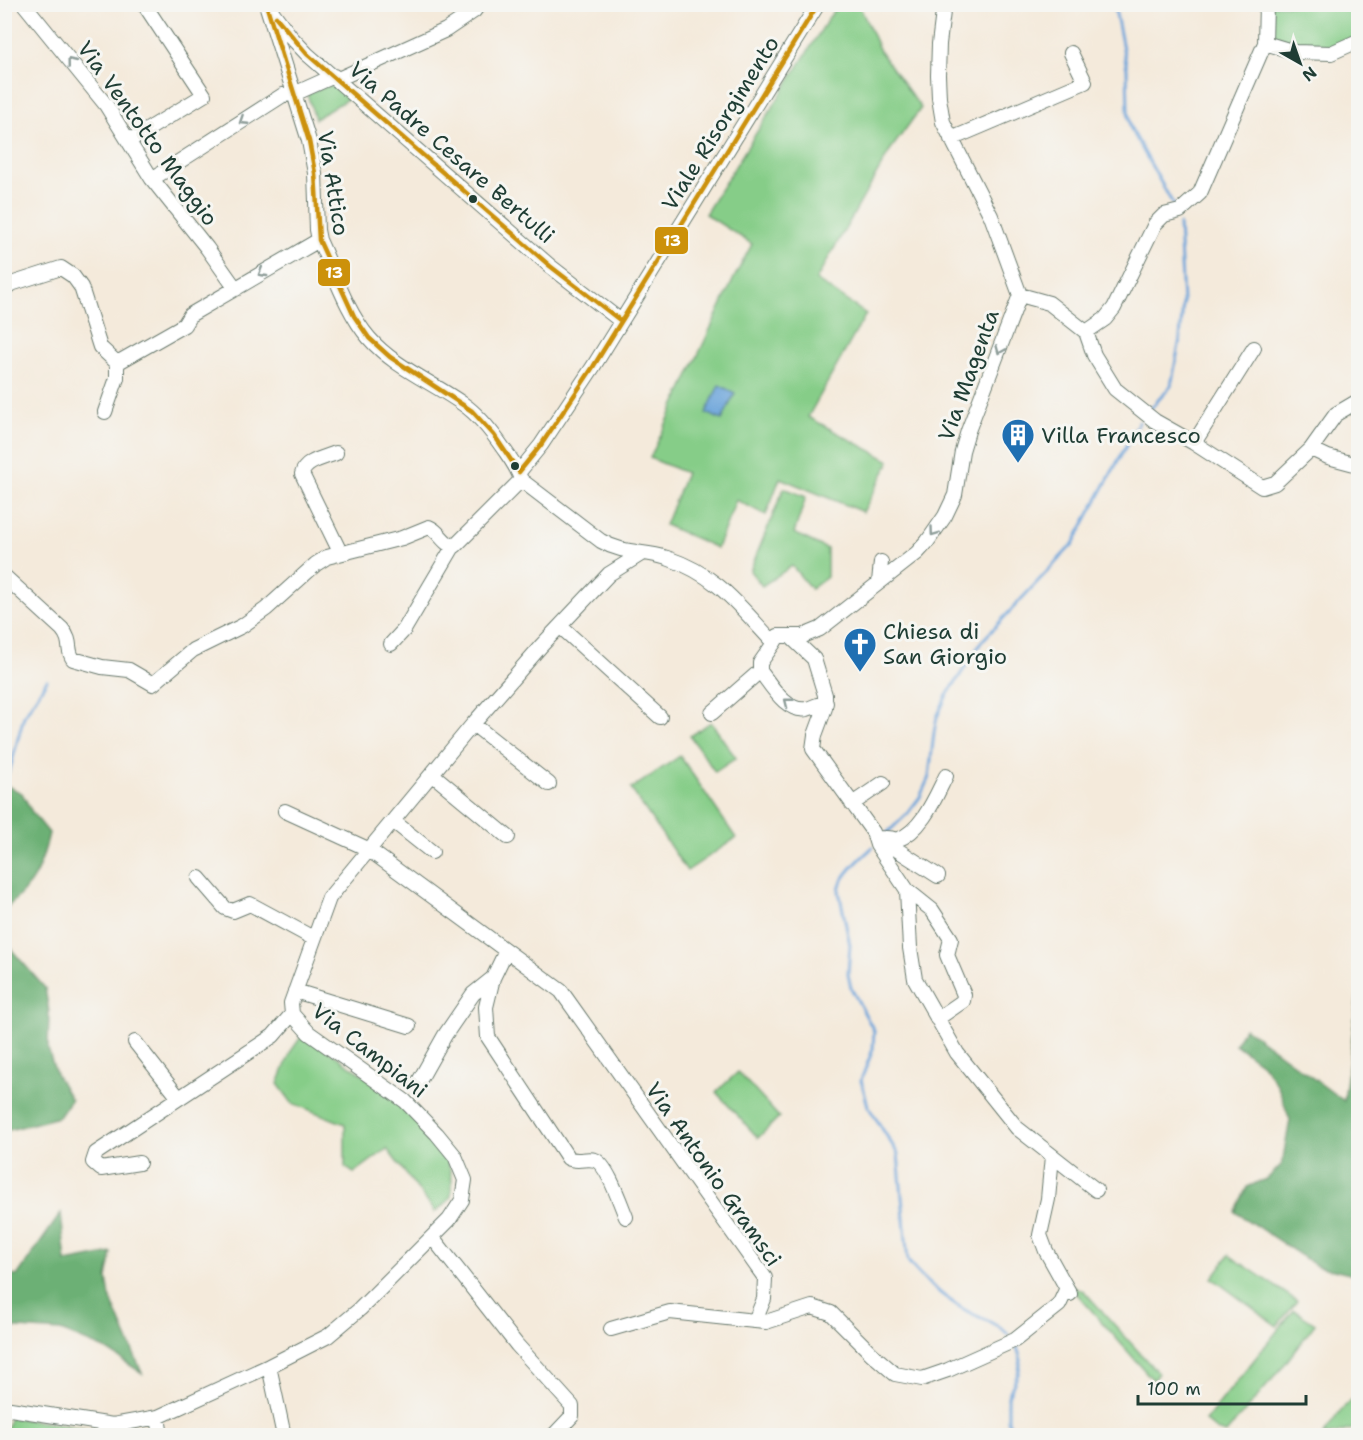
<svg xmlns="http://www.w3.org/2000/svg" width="1363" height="1440" font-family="'Shantell Sans',sans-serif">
<rect width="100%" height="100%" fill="#f6f6f2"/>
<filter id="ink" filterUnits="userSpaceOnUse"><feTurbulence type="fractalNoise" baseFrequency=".0167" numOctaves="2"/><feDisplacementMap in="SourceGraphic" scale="12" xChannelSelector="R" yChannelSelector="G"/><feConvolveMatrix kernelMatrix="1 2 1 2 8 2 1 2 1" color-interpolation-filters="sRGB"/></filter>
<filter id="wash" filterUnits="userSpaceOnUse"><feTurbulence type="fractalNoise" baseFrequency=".008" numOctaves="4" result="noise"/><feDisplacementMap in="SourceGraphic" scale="24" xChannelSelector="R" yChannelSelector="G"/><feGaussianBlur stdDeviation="1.35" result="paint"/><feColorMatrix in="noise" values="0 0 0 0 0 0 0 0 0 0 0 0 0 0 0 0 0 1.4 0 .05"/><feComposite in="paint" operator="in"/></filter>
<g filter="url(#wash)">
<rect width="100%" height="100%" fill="#f4eadb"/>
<!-- green -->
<path fill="#86cd88" stroke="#52855e" stroke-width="1.5" d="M837,5H859L880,51L921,108L891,149L816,280L866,314L808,417L890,461L863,512L780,478L766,515L736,500L717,548L665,525L686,473L650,458L734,278L752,244L705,214Z
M1272,5H1358V37L1329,49L1296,48L1269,40Z
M326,86H335L349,98L315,119L307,94Z
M784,488L806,497L794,533L827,549V577L811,589L792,566L762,586L750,571Z
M711,722L736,758L715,772L690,736Z
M680,756L736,838L687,871L631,789Z
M303,1034C350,1067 433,1113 450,1169C452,1178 454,1191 449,1200C445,1205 440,1208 435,1212L387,1149L354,1173L345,1167V1124L292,1103L278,1084L291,1051Z
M738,1072L779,1117L758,1138L716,1092Z
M1229,1255L1297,1301L1277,1326L1212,1278Z
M1071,1285L1084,1291L1158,1373L1153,1380L1070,1286Z
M1294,1310L1315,1324L1278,1373L1226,1433L1216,1430L1205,1421Z
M1358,1394V1428C1345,1429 1336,1436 1323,1435L1341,1410Z
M10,1417L94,1430L92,1435H5Z"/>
<!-- forest -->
<path fill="#6cb074" stroke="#467654" stroke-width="1.5" d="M5,785L22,793L32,812L49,833C41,869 34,885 5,909Z
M4,941L45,988L49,1012L48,1049L56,1074L71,1100L59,1117L5,1131Z
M1358,990V1276L1317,1266L1235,1212L1247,1187L1268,1178L1282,1164L1290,1120L1277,1084L1262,1064L1235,1044L1245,1028L1344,1101Z
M61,1213L66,1262L112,1253L107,1278L110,1297L142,1373L107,1350L61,1331L5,1327V1274L17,1276Z"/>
<!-- water -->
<path fill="#6ca4da" stroke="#467087" stroke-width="1.5" d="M719,385L735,393L722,420L706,413Z"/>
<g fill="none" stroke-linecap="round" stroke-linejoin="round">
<!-- stream -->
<path stroke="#6ca4da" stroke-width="3" d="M1114,4L1127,69L1128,110L1130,127L1174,206
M1150,409L1171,386L1180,339L1183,302L1179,224
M4,781L10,769L24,716L47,680
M887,833L907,814L920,797L929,777L934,732L937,717L946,697L982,641L1073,544L1139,422
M873,847C863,856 839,877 839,891L850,945L848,974L851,988L874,1031L873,1049L861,1080L868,1106L898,1154L908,1261C922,1279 944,1298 965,1310C981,1319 995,1322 1009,1335
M1016,1436L1008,1421V1396L1018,1374L1021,1360L1017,1347"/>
</g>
</g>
<g filter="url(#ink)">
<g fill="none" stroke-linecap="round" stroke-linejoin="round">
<!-- street casing -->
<g stroke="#6a7a6e" stroke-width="16">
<path id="street" d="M24,4L106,105L152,179L207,248L236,289
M266,4L309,141L315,173L317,230L319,240C334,272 346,311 369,338C394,367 432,382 463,404C479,415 492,432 503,448C510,458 518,468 521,480
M944,4L939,44L938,75L939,98L943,122L991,216L1020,295
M271,10L291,37L307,54L550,266L621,321
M1265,43L1295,52L1331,53L1358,41
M338,79L446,30L474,11L479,4
M951,139L1085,82L1071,53
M129,141L204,95L144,4
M152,179L283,95L294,94L334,76
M4,289L11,284L61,268L73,276L81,287L100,347L117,363V378L105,412
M1020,295L1049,303L1086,332L1094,355L1115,389L1155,421L1194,443L1262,487L1275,483L1311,449L1336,414L1358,401
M1086,332L1105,319L1114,308L1155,224L1164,215L1180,211L1200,193L1265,43L1266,4
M117,363L184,325L190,315L319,240
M1194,443L1254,348
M1311,449L1328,457L1358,465
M336,453C324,458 305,461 302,474L340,552
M519,472L541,445L593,367L818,4
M4,576L62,629C73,642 66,649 73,659L102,667L129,670L153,684L193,650L242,626L266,609L316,564L327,557L402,538L429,527C440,531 444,546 455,546L521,480L601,541C625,555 643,550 667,558C718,575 739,606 774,643L778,636H803L820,629L917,553L927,542L945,516L955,495L962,451L968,431L1020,295
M879,582L881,562
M561,627L660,717
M791,637L814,659L825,695V708L815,735L813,749L873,832L877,845L907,890L910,948L915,979L957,1053L1017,1128L1096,1190
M391,644L404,630L453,547
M760,671C771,685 786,713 807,709C814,707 819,703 826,703
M712,713L760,671V663L774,643
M473,724L549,784
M432,774L508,837
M852,804L883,783
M285,811L368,849L561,991L765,1278L764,1299L755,1321L670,1312L611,1329
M393,821L432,852
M875,837C882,840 886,836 897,840C922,831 935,798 946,776
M882,840L938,876
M199,878L225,908L233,911L250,904L313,938
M907,890L932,910L951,939L947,955L964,995L963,1001L937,1019
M506,951L493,978L486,1007L488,1037L568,1158C578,1163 586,1157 595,1160C607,1164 621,1205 626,1217
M295,991L409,1026
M292,1014L291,1003L329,898L473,724L541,646L609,574L641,554
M135,1042L179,1098
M418,1083L445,1035L473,994L493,978
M1052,1156L1048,1199L1040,1235L1046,1251L1070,1294
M139,1163L101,1169L93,1162L96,1153L273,1036L292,1014
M433,1238L517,1345L572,1406V1416L553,1436
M755,1321L766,1322L812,1307L831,1313L872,1354L895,1374L922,1379L948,1370L1015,1340L1059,1305L1066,1290
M269,1366L284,1436
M4,1408L113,1425L158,1417L269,1366L328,1336L360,1309L449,1220L462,1200L465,1180L455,1156L437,1134L405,1101L309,1033L292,1014
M158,1417L161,1436"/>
</g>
<!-- street -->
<use href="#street" stroke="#fff" stroke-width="14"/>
<!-- bus-1 casing -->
<g stroke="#f6f6f2" stroke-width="9">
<path id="bus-1" d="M266,4L309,141L315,173L319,240L354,316L369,338L390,357L472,411L494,435L519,472
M276,17L307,54L550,266L621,321
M519,472L541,445L593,367L818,4"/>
</g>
<!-- bus-1 -->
<use href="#bus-1" stroke="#cc910a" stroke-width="4.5"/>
</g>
<!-- one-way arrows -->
<defs><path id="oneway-chevron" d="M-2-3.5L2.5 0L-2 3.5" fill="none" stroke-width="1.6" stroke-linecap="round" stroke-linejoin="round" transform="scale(1.5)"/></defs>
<g stroke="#8f9e9a">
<use href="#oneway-chevron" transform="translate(71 62) rotate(-129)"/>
<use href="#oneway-chevron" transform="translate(243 121) rotate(147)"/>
<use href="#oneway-chevron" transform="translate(262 273) rotate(149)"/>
<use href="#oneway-chevron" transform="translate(1000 350) rotate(112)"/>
<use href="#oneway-chevron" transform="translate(934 532) rotate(126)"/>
<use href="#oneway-chevron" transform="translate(788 702) rotate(-142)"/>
</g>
</g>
<!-- icons -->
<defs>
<g id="building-pin" transform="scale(1.725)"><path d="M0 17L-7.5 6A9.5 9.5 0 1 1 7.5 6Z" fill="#1f6fb2" stroke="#f6f6f2"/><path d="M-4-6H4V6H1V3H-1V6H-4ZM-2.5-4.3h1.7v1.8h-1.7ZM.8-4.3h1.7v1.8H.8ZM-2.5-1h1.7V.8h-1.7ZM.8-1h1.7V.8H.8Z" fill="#fff"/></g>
<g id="church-pin" transform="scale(1.725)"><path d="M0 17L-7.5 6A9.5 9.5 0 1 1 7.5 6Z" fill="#1f6fb2" stroke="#f6f6f2"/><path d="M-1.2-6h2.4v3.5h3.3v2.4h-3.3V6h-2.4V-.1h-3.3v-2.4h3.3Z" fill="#fff"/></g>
</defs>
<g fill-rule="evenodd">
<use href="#building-pin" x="1018" y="435"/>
<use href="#church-pin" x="860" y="644"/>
</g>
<!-- markers -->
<g fill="#1f3d34" stroke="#f6f6f2" stroke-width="2">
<circle cx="473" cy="199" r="5"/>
<circle cx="515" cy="466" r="5"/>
</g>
<g text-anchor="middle" stroke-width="6" stroke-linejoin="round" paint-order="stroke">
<!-- street labels -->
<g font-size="22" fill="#1f3d34" stroke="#f6f6f2">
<text transform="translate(720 123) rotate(-58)" y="8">Viale Risorgimento</text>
<text transform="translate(148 133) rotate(54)" y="8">Via Ventotto Maggio</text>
<text transform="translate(452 152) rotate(41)" y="8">Via Padre Cesare Bertulli</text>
<text transform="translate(334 183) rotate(81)" y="8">Via Attico</text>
<text transform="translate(968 375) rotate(-70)" y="8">Via Magenta</text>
<text transform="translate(370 1050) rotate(38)" y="8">Via Campiani</text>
<text transform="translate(714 1174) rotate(55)" y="8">Via Antonio Gramsci</text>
</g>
<!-- poi labels -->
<g font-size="22" fill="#1f3d34" stroke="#f6f6f2" text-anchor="start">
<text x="1041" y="443">Villa Francesco</text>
<text x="883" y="639">Chiesa di<tspan x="883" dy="25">San Giorgio</tspan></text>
</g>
</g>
<g stroke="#f6f6f2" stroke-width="2">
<rect x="654" y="226" width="35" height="29" rx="6" fill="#cc910a"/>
<rect x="317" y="258" width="34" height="29" rx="6" fill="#cc910a"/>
</g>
<g font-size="16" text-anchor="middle" font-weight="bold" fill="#fff">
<text x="672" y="246">13</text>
<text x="334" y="278">13</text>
</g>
<!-- margin -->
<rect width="1363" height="1440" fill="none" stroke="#f6f6f2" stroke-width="24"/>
<!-- north arrow -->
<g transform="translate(1300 63) rotate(140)" stroke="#f6f6f2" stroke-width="4.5" paint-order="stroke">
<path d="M0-4.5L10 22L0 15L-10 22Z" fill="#1f3d34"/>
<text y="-9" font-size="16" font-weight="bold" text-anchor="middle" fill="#1f3d34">N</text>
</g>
<!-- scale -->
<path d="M1138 1395v9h168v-9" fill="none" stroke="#1f3d34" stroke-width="3"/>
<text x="1147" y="1395" font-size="18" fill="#1f3d34" stroke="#f6f6f2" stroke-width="4.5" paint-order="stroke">100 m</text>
</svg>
